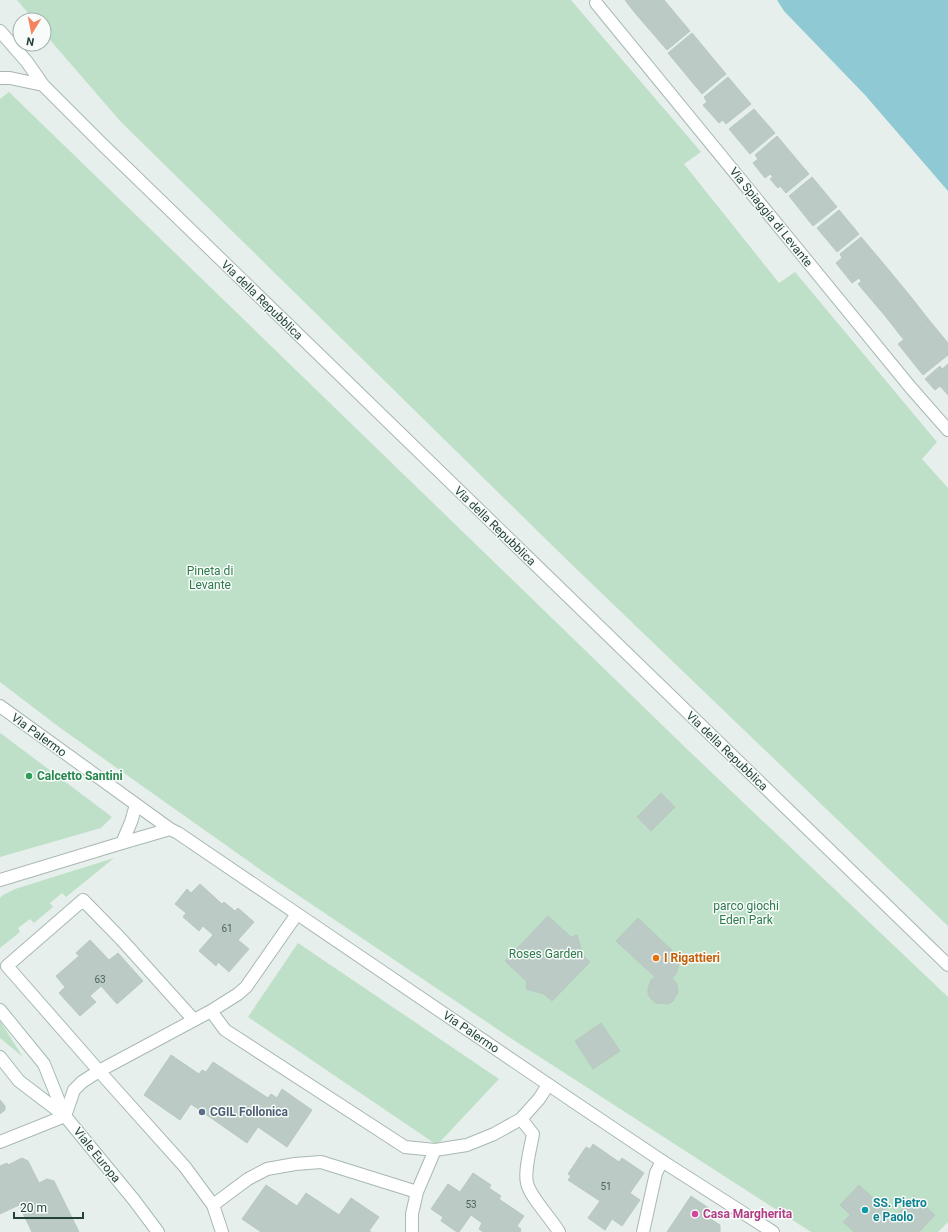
<svg xmlns="http://www.w3.org/2000/svg" width="948" height="1232" font-family="Roboto,sans-serif">
<rect width="100%" height="100%" fill="#e6efeb"/>
<!-- green -->
<path fill="#bfe0c8" d="M17,0H571L701,152L684,164L779,283L795,272L937,442L922,459L948,488V926L564,557L121,122L44,33V20H34Z
M9,92L689,751L948,997V1222L938,1232H811L515,1041L265,873L59,727L0,682V99Z
M0,733L3,735L112,817L101,828L0,857Z
M114,858L66,897L62,893L50,903L53,907L34,923L30,919L18,928L20,932L0,948V898L3,895L15,889Z
M298,943L499,1079L437,1145L248,1017Z
M0,1021L23,1057L0,1038Z"/>
<!-- water -->
<path fill="#8ec9d4" d="M777,0H948V191L865,95L784,11Z"/>
<!-- building -->
<path fill="#bbcac4" stroke="#b8c9c2" d="M625,0H651L635,13Z
M651,0H664L690,31L667,50L635,13Z
M692,33L726,74L702,94L668,53Z
M728,77L751,104L726,124L723,120L719,123L703,105L707,102L704,97Z
M754,109L775,133L750,154L729,129Z
M777,136L809,174L786,193L780,186L778,188L770,179L773,177L770,174L765,178L753,163L758,159L755,155Z
M812,177L837,207L813,226L789,196Z
M839,210L859,234L837,252L817,228Z
M861,237L883,263L861,281L859,278L852,283L836,263L842,258L840,254Z
M883,263L911,297L886,317L858,284Z
M911,297L929,320L904,340L886,317Z
M929,320L948,343V355L923,375L898,344Z
M948,364V395L940,386L935,390L925,379L940,366L942,369Z
M661,793L675,807L651,831L637,817Z
M200,884L222,904L224,902L235,911L238,908L254,922L238,940L249,949L229,972L218,962L216,966L199,951L213,935L203,926L199,931L183,917L186,913L175,904L187,889L191,893Z
M548,916L571,937L577,935L583,955L590,962L552,1001L544,994L526,989L527,982L505,961Z
M638,918L677,955L679,962L678,968L676,974L672,978L677,984L678,992L673,1001L668,1004L656,1003L651,999L648,994V988L651,980L655,977L616,941Z
M90,940L109,960L118,953L143,981L117,1004L101,986L90,996L96,1002L80,1016L59,993L65,987L56,976L79,956L76,953Z
M601,1023L620,1051L593,1069L575,1041Z
M171,1055L199,1074L202,1070L206,1072L213,1062L268,1098L271,1094L277,1098L282,1089L312,1110L287,1147L258,1127L247,1143L191,1104L180,1120L144,1095Z
M0,1100L5,1106V1110L0,1114Z
M593,1144L619,1162L622,1158L644,1173L630,1193L640,1200L622,1226L612,1219L605,1230L588,1218L600,1201L568,1180L571,1176L568,1174L586,1147L590,1149Z
M22,1158L28,1161L39,1183L47,1179L54,1181L79,1232H32L19,1205L0,1214V1166L7,1163L8,1165Z
M473,1173L491,1185L489,1188L501,1196L499,1199L524,1216L517,1226L521,1229L520,1232H483L479,1229L482,1223L471,1215L459,1232H457L441,1221L443,1217L431,1209L448,1184L460,1192Z
M266,1185L297,1206L306,1193L339,1215L351,1198L379,1217L369,1231L371,1232H261L242,1219Z
M859,1185L894,1217L914,1196L935,1215L919,1232H854L843,1222L850,1215L840,1205Z
M691,1196L713,1211L709,1218L720,1225V1232H667Z"/>
<g fill="none" stroke-linecap="round" stroke-linejoin="round">
<!-- service casing -->
<g stroke="#a8b8b2" stroke-width="14">
<path id="service" d="M211,1011L238,994L246,987L297,914
M193,1019L121,939L83,900L7,966L99,1071L185,1167L213,1205L222,1232
M521,1119L533,1134C531,1146 524,1171 527,1183C530,1197 551,1218 559,1232
M0,1142L65,1116L74,1090L82,1082L99,1071L211,1011L225,1030L405,1147L435,1150L467,1145L494,1134L521,1119L539,1099L548,1085
M213,1205L248,1179L267,1169L295,1164L321,1162L417,1192
M412,1232V1214L417,1192L435,1150
M643,1232L656,1173L662,1161"/>
</g>
<!-- minor casing -->
<g stroke="#a8b8b2" stroke-width="14">
<path id="minor" d="M596,3L911,388L948,430
M0,31L27,62L43,85L102,144L948,965
M0,78H10L43,85
M0,706L170,829L178,833L577,1104L662,1161L773,1232
M122,843L131,822L136,805
M0,880L122,843L170,829"/>
</g>
<!-- secondary casing -->
<g stroke="#a4bbb3" stroke-width="14">
<path id="secondary" d="M0,1010L44,1064L64,1114
M0,1057L19,1081L65,1116L134,1200L158,1232"/>
</g>
<!-- service -->
<use href="#service" stroke="#fff" stroke-width="12"/>
<!-- minor -->
<use href="#minor" stroke="#fff" stroke-width="12"/>
<!-- secondary -->
<use href="#secondary" stroke="#fff" stroke-width="12"/>
</g>
<!-- markers -->
<circle fill="#2e9e5b" stroke="#f7fbf9" stroke-width="1.5" cx="29" cy="776" r="4"/>
<circle fill="#e8710a" stroke="#f7fbf9" stroke-width="1.5" cx="656" cy="958" r="4"/>
<circle fill="#5c6f8a" stroke="#f7fbf9" stroke-width="1.5" cx="202" cy="1112" r="4"/>
<circle fill="#0f9aa8" stroke="#f7fbf9" stroke-width="1.5" cx="865" cy="1210" r="4"/>
<circle fill="#d1479c" stroke="#f7fbf9" stroke-width="1.5" cx="695" cy="1214" r="4"/>
<g text-anchor="middle" stroke-width="3" stroke-linejoin="round" paint-order="stroke">
<!-- number labels -->
<g font-size="10" fill="#4a645c">
<text x="227" y="932">61</text>
<text x="100" y="983">63</text>
<text x="606" y="1190">51</text>
<text x="471" y="1208">53</text>
</g>
<!-- street labels -->
<g font-size="12" fill="#24423a" stroke="#f7fbf9">
<text transform="translate(771 217) rotate(51)" y="4">Via Spiaggia di Levante</text>
<text transform="translate(262 300) rotate(44)" y="4">Via della Repubblica</text>
<text transform="translate(495 526) rotate(44)" y="4">Via della Repubblica</text>
<text transform="translate(39 735) rotate(36)" y="4">Via Palermo</text>
<text transform="translate(727 751) rotate(44)" y="4">Via della Repubblica</text>
<text transform="translate(471 1032) rotate(34)" y="4">Via Palermo</text>
<text transform="translate(97 1155) rotate(51)" y="4">Viale Europa</text>
</g>
<!-- park labels -->
<g font-size="12" fill="#2d7a4b" stroke="#f7fbf9">
<text x="210" y="575">Pineta di<tspan x="210" dy="14">Levante</tspan></text>
<text x="746" y="910">parco giochi<tspan x="746" dy="14">Eden Park</tspan></text>
<text x="546" y="958">Roses Garden</text>
</g>
<!-- leisure labels -->
<g font-size="12" font-weight="bold" fill="#27864d" stroke="#f7fbf9" text-anchor="start">
<text x="37" y="780">Calcetto Santini</text>
</g>
<!-- food labels -->
<g font-size="12" font-weight="bold" fill="#c56008" stroke="#f7fbf9" text-anchor="start">
<text x="664" y="962">I Rigattieri</text>
</g>
<!-- service labels -->
<g font-size="12" font-weight="bold" fill="#4e5e75" stroke="#f7fbf9" text-anchor="start">
<text x="210" y="1116">CGIL Follonica</text>
</g>
<!-- culture labels -->
<g font-size="12" font-weight="bold" fill="#0d838f" stroke="#f7fbf9" text-anchor="start">
<text x="873" y="1207">SS. Pietro<tspan x="873" dy="14">e Paolo</tspan></text>
</g>
<!-- hotel labels -->
<g font-size="12" font-weight="bold" fill="#b23c85" stroke="#f7fbf9" text-anchor="start">
<text x="703" y="1218">Casa Margherita</text>
</g>
</g>
<!-- north arrow -->
<g transform="translate(32 32) rotate(190)"><circle r="19" fill="#f7fbf9" stroke="#a3b1ad"/>
<path d="M0-3L7 15L0 10L-7 15Z" fill="#f4845f"/>
<text y="-6" font-size="11" font-weight="bold" text-anchor="middle" fill="#24423a">N</text>
</g>
<!-- scale -->
<path d="M14 1212v6h69v-6" fill="none" stroke="#24423a" stroke-width="2"/>
<text x="20" y="1212" font-size="12" fill="#24423a" stroke="#f7fbf9" stroke-width="3" paint-order="stroke">20 m</text>
</svg>
